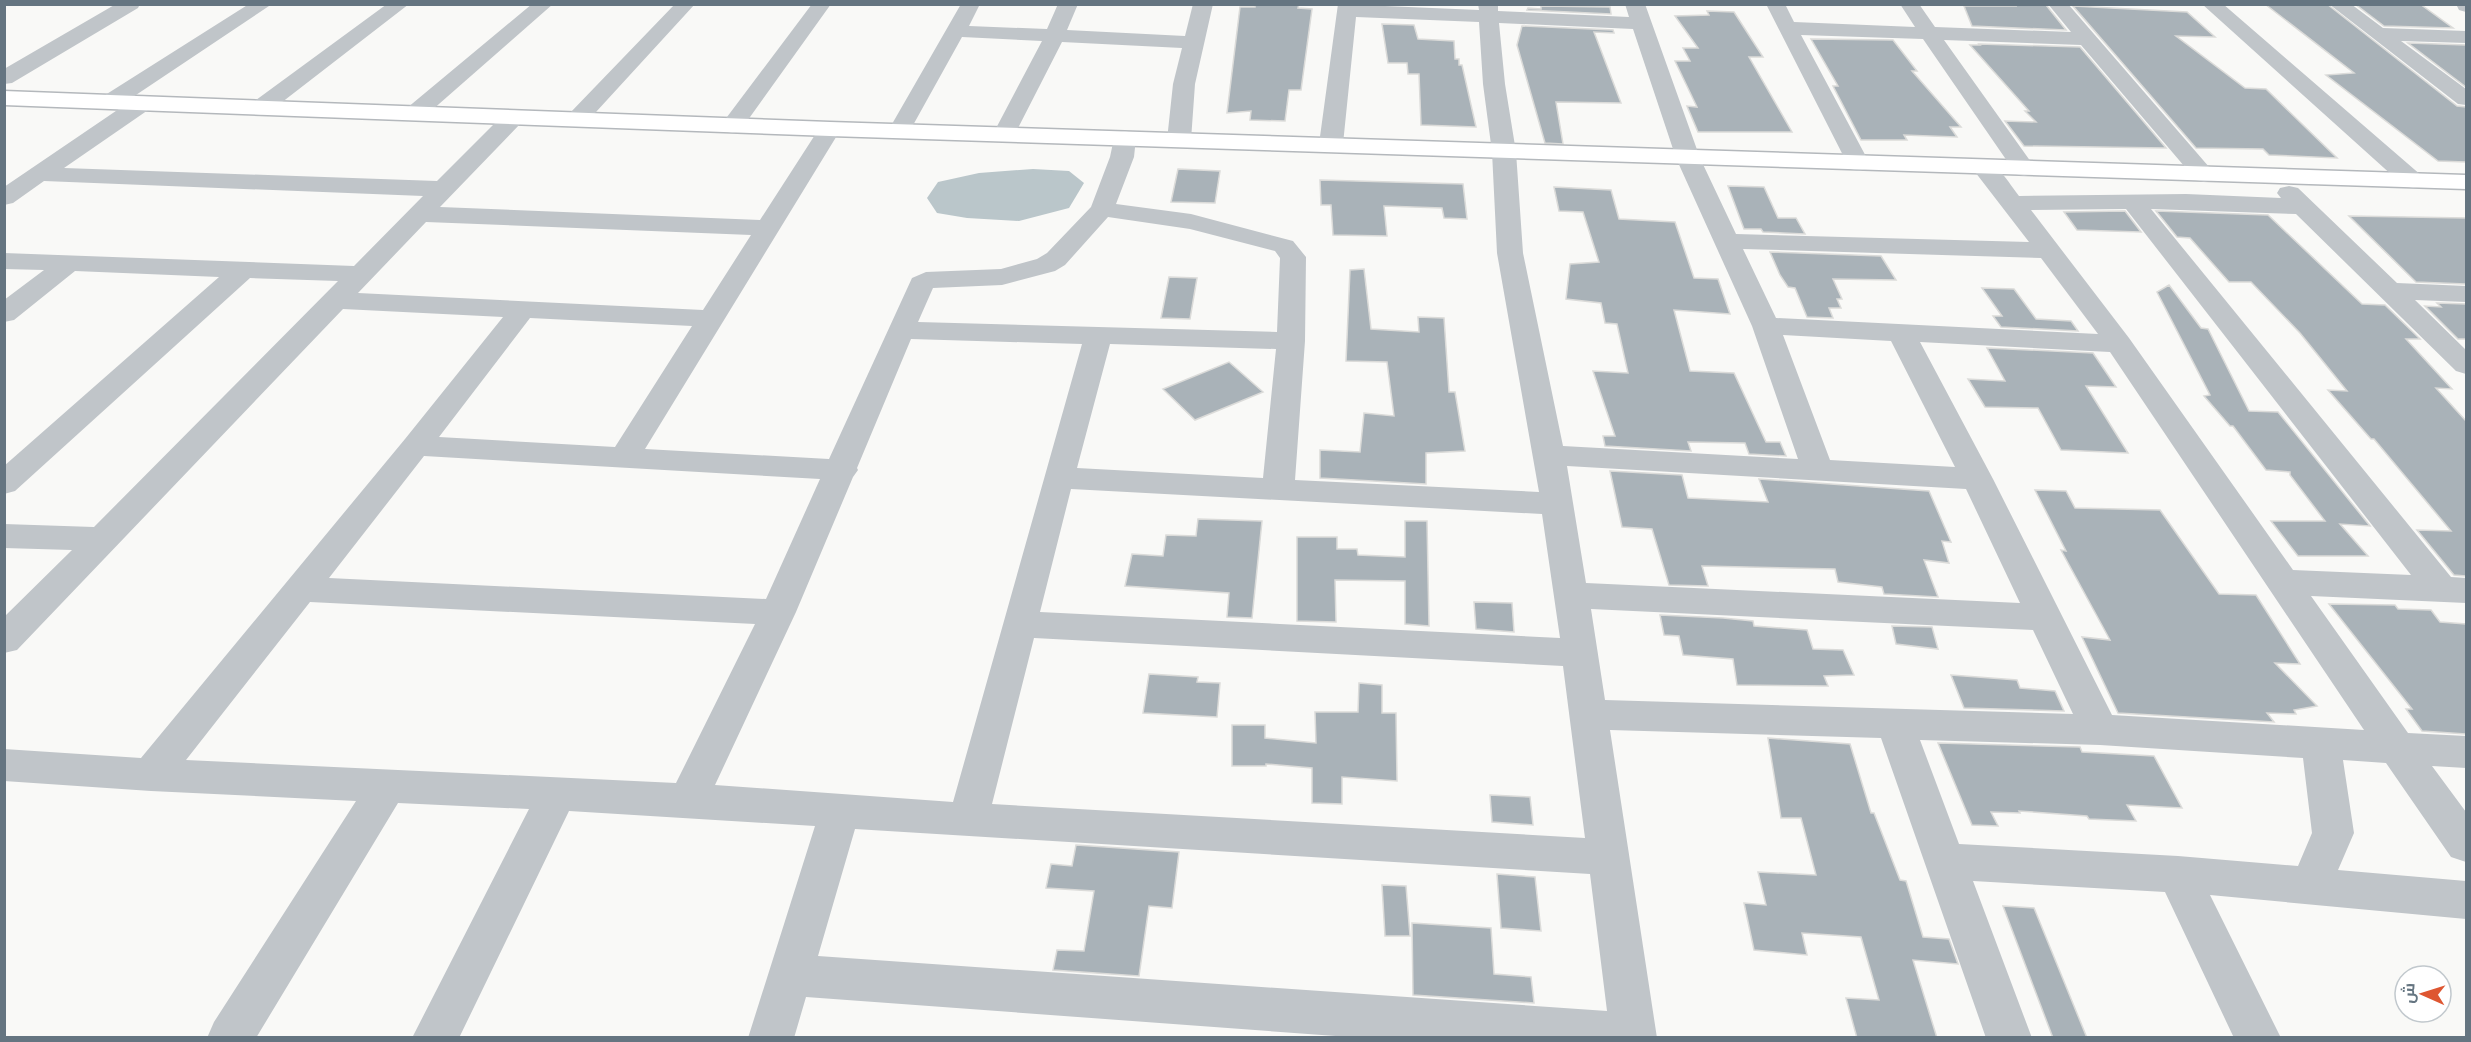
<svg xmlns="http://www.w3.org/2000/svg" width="2471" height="1042" font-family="'Archivo Narrow',Cairo,sans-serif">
<rect width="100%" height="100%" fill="#f9f9f7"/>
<!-- water -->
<path fill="#bac6ca" d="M1033,169L1069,171L1084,183L1069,208L1019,221L967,218L937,213L927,198L938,182L979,173Z"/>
<!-- building -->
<path fill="#a9b2b8" stroke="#dbdbd9" stroke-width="1.5" d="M1255,4H1299L1298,8L1312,9L1301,90H1289L1285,121L1250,120L1251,111L1227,113L1240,7H1255Z
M2015,4L2046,5L2066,30L1972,26L1964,6H2016Z
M2265,4H2327L2457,106L2466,107V162L2438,161L2326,75L2354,73Z
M2355,4H2420L2453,28L2384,26Z
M1541,6L1610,7L1611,14L1527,10L1528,8L1541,9Z
M2073,6L2187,12L2215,37L2176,36L2245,88L2266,89L2337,158L2269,155L2263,149L2196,148Z
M1707,11L1734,12L1763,57H1749L1792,132H1698L1687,106L1697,107L1675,61H1690L1683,48H1698L1675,16L1709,15Z
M1382,24L1414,25L1418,39L1454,41L1455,59H1459V65H1462L1476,127L1421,125L1419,74H1408L1407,63H1388Z
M1522,26L1613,30L1614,33L1594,32L1621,103L1556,102L1563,144L1545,143L1517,45Z
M1811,39L1893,40L1917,71H1912L1961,127H1950L1957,137L1904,135L1907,140H1861L1833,86H1838Z
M2408,43L2466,45V87Z
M1979,44L2080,47L2166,148L2024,146L2005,121L2036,122L2025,111H2029L1970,45H1980Z
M1178,169L1220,171L1215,203L1171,202Z
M1320,180L1463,184L1467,219L1444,218L1442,208L1384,206L1387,236L1333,235L1331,205H1321Z
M1728,186L1764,187L1778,218H1796L1805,234L1763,232L1761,229H1744Z
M1554,187L1611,190L1619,219L1675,222L1694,278L1718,279L1730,314L1674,310L1690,371L1734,373L1766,442H1780L1786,456L1749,454L1745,443L1688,442L1691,451L1605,446L1603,436H1615L1593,371L1628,373L1617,324L1605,323L1601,303L1566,299L1570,264L1599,262L1583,212L1559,211Z
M2125,211L2141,232L2077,230L2064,212Z
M2156,211L2268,215L2362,304L2385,305L2420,339H2406L2452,389L2436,388L2466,421V576L2454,575L2417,530L2451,531L2374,439H2371L2328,390L2347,391L2300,333L2251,282H2229L2190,238L2177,237Z
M2349,216L2466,218V284L2416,282Z
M1770,252L1881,256L1896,280L1833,279L1842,299H1837L1841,308H1829L1833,318L1807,317L1795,288L1788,287L1780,275Z
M1364,269L1371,329L1419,332L1418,317L1444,318L1449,392H1455L1465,451L1426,453V484L1320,478V450L1360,452L1364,413L1394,416L1387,362L1346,361L1350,270Z
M1169,277L1197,278L1190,319L1161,318Z
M2169,285L2201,328L2208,329L2249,411L2278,412L2370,526L2340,524L2368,556H2298L2271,521H2325L2290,475V472L2266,470L2233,426H2230L2204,396L2210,395L2157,292Z
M1982,288L2014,289L2036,319L2071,321L2078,331L2001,327L1993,316H2002Z
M2437,303L2466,304V339H2458L2425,306L2441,307Z
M1987,348L2093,353L2116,387L2086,386L2128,453L2061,450L2038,408L1985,407L1968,379L2005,381Z
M1229,362L1263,392L1195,420L1163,389Z
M1610,471L1682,475L1688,498L1768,502L1759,479L1929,491L1951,542L1942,541L1949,563L1924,560L1938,597L1884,594L1882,587L1838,582L1835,569L1702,566L1708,586L1669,585L1652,529L1622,527Z
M2035,490L2066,491L2075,508L2160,510L2219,594L2256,595L2300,664L2275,663L2317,706L2294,710L2296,714L2267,713L2274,722L2118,713L2082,637L2110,640L2061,550L2066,551Z
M1198,519L1262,521L1252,618L1227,617L1229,593L1125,586L1132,554L1163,556L1166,535L1196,536Z
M1405,521H1427L1429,626L1405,624V581L1335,580L1336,622L1297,621V537H1337V549H1357L1358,555L1405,557Z
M1474,602L1512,603L1514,632L1476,629Z
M2329,604L2395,605L2398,609L2431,610L2440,622L2466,624V734L2422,731L2406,709H2412Z
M1660,615L1723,618L1753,621L1754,626L1807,630L1813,649L1843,650L1854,675L1824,676L1828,686L1737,685L1733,659L1683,655L1679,636L1664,635Z
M1892,626L1932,627L1938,649L1896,644Z
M1149,674L1198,677L1197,682L1220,683L1217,717L1143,713Z
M1951,675L2017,680L2020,688L2055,691L2064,711L1964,708Z
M1359,683L1382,685V713H1396L1397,781L1342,777V804L1312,803V768L1266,764V766H1232V725H1265V738L1316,743L1315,712H1358Z
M1768,738L1850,744L1871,813H1874L1900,880L1906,881L1923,937L1949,939L1958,964L1913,960L1937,1038H1857L1846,998L1879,1000L1861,937L1802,933L1807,955L1754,950L1744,903L1766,905L1758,872L1816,875L1801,818H1781Z
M1938,743L2080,747L2082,752L2154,756L2182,808L2127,805L2136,821L2089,819L2087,816L2019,811L2020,813L1991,812L1998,826L1972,825Z
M1490,795L1530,797L1533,825L1492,822Z
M1076,845L1179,852L1172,908L1149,906L1139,976L1053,970L1057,950L1084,951L1094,891L1046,888L1051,864L1072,866Z
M1497,874L1535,877L1541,931L1501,928Z
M1382,885L1406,886L1410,936H1385Z
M2003,906L2034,908L2087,1038H2053Z
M1412,923L1491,928L1494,974L1531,977L1534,1003L1413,995Z"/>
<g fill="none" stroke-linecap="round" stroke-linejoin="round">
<!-- highway casing -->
<g stroke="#b4b8bc" stroke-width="3">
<path id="highway" d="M4,91L830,122L2466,175V189L830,136L4,105Z"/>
</g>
<!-- minor -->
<path fill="#c0c5c9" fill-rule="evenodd" d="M116,4H140L138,8L12,83L4,84V69Z
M249,4H272L118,107L110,109L102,107L99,102L102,97Z
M387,4H409L268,113L260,115L252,113L249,108L252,103Z
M532,4H553L423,118L415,120L407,118L404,113L407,108Z
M675,4H695L585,124L577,126L569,124L566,119L569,114Z
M812,4H831L740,131L732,133L724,131L721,126L724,121Z
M961,4H980L969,26L1047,29L1058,4H1078L1067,30L1185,36L1193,4H1213L1195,84L1191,140L1187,145L1179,147L1171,145L1167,140L1173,84L1182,48L1062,42L1015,134L1012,139L1004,141L996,139L993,134L1042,41L962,37L907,136L899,138L891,136L888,131Z
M1338,4L1479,10L1478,4H1498V11L1629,17L1625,4H1645L1700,158L1736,234L2029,242L1972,168L1976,163C1996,158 2007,181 2019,196L2186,194L2281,198L2277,193L2280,188L2289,186L2298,188L2397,283L2466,286V302L2415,300L2466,350V374L2456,371L2296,214L2151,209L2451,577L2466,578V603L2311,596L2408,733L2466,736V768L2432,766L2466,812V862L2451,857L2386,763L2343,760L2354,833L2338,870L2466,881V919L2210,895L2281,1038H2234L2165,892L1973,881L2032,1038H1986L1881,738L1610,730L1657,1038H1363L806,997L794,1038H748L815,826L569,811L459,1038H412L529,809L398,803L256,1038H207L214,1022L356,801L151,791L4,781V749L141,758L405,439L503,317L343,309L17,650L4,653V617L72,550L4,548V524L94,527L338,281L250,278L15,491L4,494V466L219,277L75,271L14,320L4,322V300L44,270L4,269V253L354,266L423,196L44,181L13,203L4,205V187L135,98L143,96L151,98L154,103L151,108L64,168L437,181L506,112L514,110L522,112L525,117L522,122L440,207L760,220L822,124L830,122L838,124L841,129L645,449L829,459L912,278L926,272L1001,269L1037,259L1047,253L1091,207L1110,157L1114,138L1117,133L1125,131L1133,133L1136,138L1134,157L1116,204L1191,214L1293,241L1306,257L1305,341L1295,480L1539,492L1497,253L1492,152L1483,84L1479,22L1356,17L1343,144L1339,149L1331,151L1323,149L1319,144ZM1499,23L1633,29L1676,158L1752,326L1798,459L1563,446L1523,253L1516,152L1505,84ZM2126,209L2411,575L2293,570L2129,338L2031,210ZM1108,217L1190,229L1275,251L1280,258L1277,332L918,322L933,288L1002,285L1055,271L1065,265ZM426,222L751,235L703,310L358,293ZM1743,249L2041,258L2098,334L1776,318ZM530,318L692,326L615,447L439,437ZM1783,335L1891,341L1955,467L1830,460ZM911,339L1082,344L953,802L715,785L796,612L853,477L858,470L857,468ZM1920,342L2110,352L2364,730L2112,715L1993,479ZM1110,344L1276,349L1263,478L1077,468ZM424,456L820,479L766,599L329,578ZM1567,466L1966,489L2020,603L1586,583ZM1071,489L1542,514L1560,638L1040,612ZM310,602L755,624L676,783L186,760ZM1591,609L2033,630L2073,714L1605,700ZM1034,638L1563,666L1585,838L992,804ZM1920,740L2100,745L2303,758L2312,833L2298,866L2178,856L1959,844ZM855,829L1590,874L1607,1011L818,956Z
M1766,4H1785L1794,22L1915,27L1900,4H1919L1935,27L2071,32L2048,4H2068L2216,175L2212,180L2204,182L2196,180L2081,45L1944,40L2036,169L2032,174L2024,176L2016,174L1923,39L1801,35L1870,164L1866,169L1858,171L1850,169Z
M2202,4H2223L2422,176L2425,181L2422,186L2413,188L2404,186Z
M2329,4H2351L2383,28L2466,31V43L2401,41L2466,89V105L2458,104Z
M2456,4H2466V12L2459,10Z"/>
<!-- highway -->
<use href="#highway" fill="#fff" fill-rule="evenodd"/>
</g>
<!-- border -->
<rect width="2471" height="1042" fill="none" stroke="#657581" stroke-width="12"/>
<!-- north arrow -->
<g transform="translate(2423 994) rotate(273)"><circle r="28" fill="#ffffff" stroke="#c1c8cd" stroke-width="1.5"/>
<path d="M0-4.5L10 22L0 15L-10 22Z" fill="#de5631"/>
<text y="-9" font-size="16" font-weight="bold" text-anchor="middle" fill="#657581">ش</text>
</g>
</svg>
